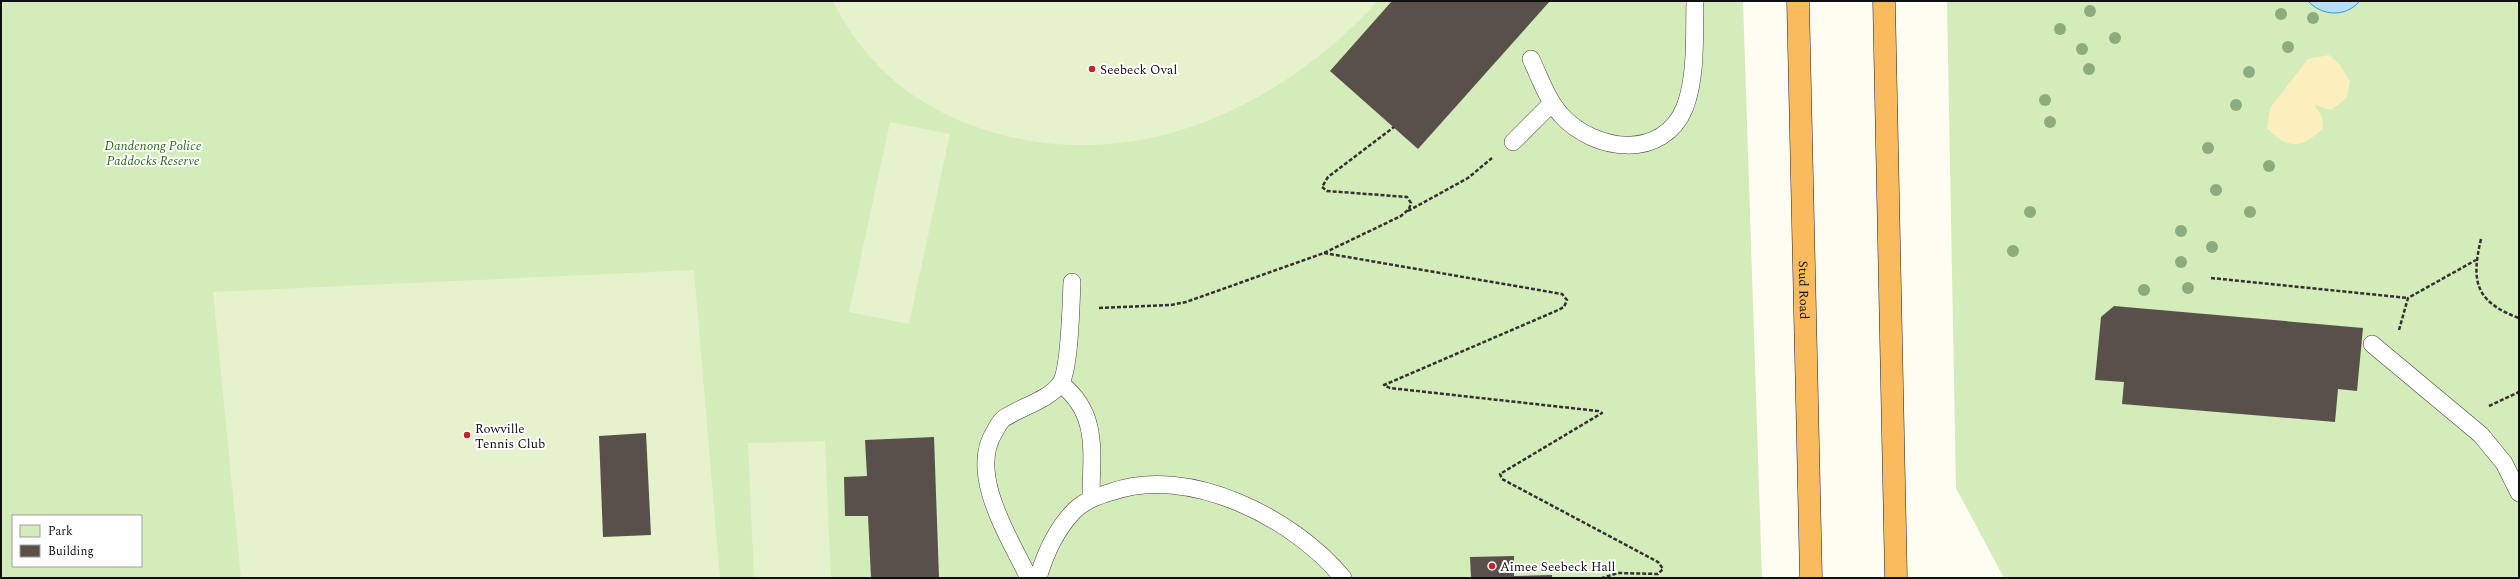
<svg xmlns="http://www.w3.org/2000/svg" width="2520" height="579" font-family="Spectral,serif">
<rect width="100%" height="100%" fill="#fffcf2"/>
<!-- green -->
<path fill="#d4ebba" fill-rule="evenodd" d="M1,1H1743L1762,578H1ZM13,516H141V566H13Z
M1947,1H2519V578H2004L1956,488Z"/>
<!-- sand -->
<path fill="#fceebd" d="M2329,55L2340,65L2350,81L2347,98L2331,110L2315,105L2322,117L2323,128C2302,149 2288,150 2267,128L2270,108L2308,59Z"/>
<!-- pitch -->
<path fill="#e5f2cc" d="M833,1H1378C1273,115 1120,182 968,124C908,101 861,59 833,1Z
M890,122L950,134L909,324L849,312Z
M694,270L720,578H241L213,292Z
M825,441L831,578H754L748,443Z"/>
<!-- water -->
<path fill="#b5e0f8" stroke="#3996d2" d="M2308,1H2360C2345,18 2322,16 2308,1Z"/>
<!-- building -->
<path fill="#59504b" d="M1392,1H1550L1418,149L1330,71Z
M2114,306L2363,328L2357,391L2338,389L2335,422L2122,404L2124,382L2095,380L2101,317Z
M646,433L651,535L603,537L599,436Z
M934,437L939,578H871L868,516H845L844,477L867,476L865,440Z
M1514,556V576L1552,575V578H1471L1470,557Z"/>
<g fill="none" stroke-linecap="round" stroke-linejoin="round">
<!-- service casing -->
<g stroke="#434343" stroke-width="18">
<path id="service" d="M1531,59C1540,78 1547,99 1561,115C1595,152 1663,161 1685,107C1697,74 1694,35 1695,1
M1513,142L1551,104
M2372,344L2481,435L2504,463L2519,493
M1061,384C1100,414 1091,455 1091,498
M1029,578C1010,539 967,473 995,431C997,427 1000,422 1003,419C1020,407 1049,400 1060,384C1070,371 1071,302 1072,282
M1038,578C1045,554 1056,530 1073,512C1083,501 1098,496 1111,492C1188,464 1294,518 1343,578"/>
</g>
<!-- trunk casing -->
<g stroke="#212121" stroke-width="23">
<g id="trunk">
<path id="s1" d="M1798,1L1811,578"/>
<path d="M1884,1L1896,578"/>
</g>
</g>
<!-- path -->
<path stroke="#323232" stroke-width="2.5" stroke-dasharray="4 2" stroke-linecap="butt" d="M1408,211L1468,178L1492,158
M2481,239C2471,281 2475,302 2519,318
M1324,253L1562,294L1567,300L1564,307L1556,311L1384,385L1390,388L1598,411L1602,413L1500,474L1502,479L1658,562L1663,569L1658,574L1618,573L1602,578
M2211,278L2408,298
M1099,308L1171,305L1186,302L1324,253L1401,216L1409,209L1411,203L1407,197L1327,191L1322,187L1328,177L1394,127
M2399,330L2408,298L2476,260
M2489,406L2519,392"/>
<!-- service -->
<use href="#service" stroke="#fff" stroke-width="17"/>
<!-- trunk -->
<use href="#trunk" stroke="#faba5e" stroke-width="22"/>
</g>
<!-- trees -->
<g fill="#8cac7d">
<circle cx="2090" cy="11" r="6"/>
<circle cx="2281" cy="14" r="6"/>
<circle cx="2313" cy="18" r="6"/>
<circle cx="2060" cy="29" r="6"/>
<circle cx="2115" cy="38" r="6"/>
<circle cx="2288" cy="47" r="6"/>
<circle cx="2082" cy="49" r="6"/>
<circle cx="2089" cy="69" r="6"/>
<circle cx="2249" cy="72" r="6"/>
<circle cx="2045" cy="100" r="6"/>
<circle cx="2236" cy="105" r="6"/>
<circle cx="2050" cy="122" r="6"/>
<circle cx="2208" cy="148" r="6"/>
<circle cx="2269" cy="166" r="6"/>
<circle cx="2216" cy="190" r="6"/>
<circle cx="2030" cy="212" r="6"/>
<circle cx="2250" cy="212" r="6"/>
<circle cx="2181" cy="231" r="6"/>
<circle cx="2212" cy="247" r="6"/>
<circle cx="2013" cy="251" r="6"/>
<circle cx="2181" cy="262" r="6"/>
<circle cx="2188" cy="288" r="6"/>
<circle cx="2144" cy="290" r="6"/>
</g>
<!-- markers -->
<g fill="#c5222b" stroke="#fff" stroke-width="1.5">
<circle cx="1092" cy="69" r="4"/>
<circle cx="467" cy="435" r="4"/>
<circle cx="1492" cy="566" r="4"/>
</g>
<g text-anchor="middle" stroke-width="4" stroke-linejoin="round" paint-order="stroke">
<!-- poi labels -->
<g font-size="13" fill="#101010" stroke="#fff" text-anchor="start">
<text x="1100" y="74">Seebeck Oval</text>
<text x="475" y="433">Rowville<tspan x="475" dy="15">Tennis Club</tspan></text>
<text x="1500" y="571">Aimee Seebeck Hall</text>
</g>
<!-- park labels -->
<g font-size="13" font-style="italic" fill="#2d6a1d" stroke="#fff">
<text x="153" y="150">Dandenong Police<tspan x="153" dy="15">Paddocks Reserve</tspan></text>
</g>
<!-- street labels -->
<g font-size="13" fill="#101010" stroke="#fff">
<text dy="5" stroke="none"><textPath href="#s1" startOffset="289">Stud Road</textPath></text>
</g>
</g>
<!-- border -->
<rect width="2520" height="579" fill="none" stroke="#101010" stroke-width="4"/>
<!-- legend -->
<rect x="12" y="515" width="130" height="52" fill="#ffffff" stroke="#9f9f9f"/>
<rect x="20" y="525" width="20" height="12" fill="#d4ebba" stroke="#9f9f9f"/>
<text x="48" y="535" font-size="12" fill="#101010">Park</text>
<rect x="20" y="545" width="20" height="12" fill="#59504b" stroke="#9f9f9f"/>
<text x="48" y="555" font-size="12" fill="#101010">Building</text>
</svg>
